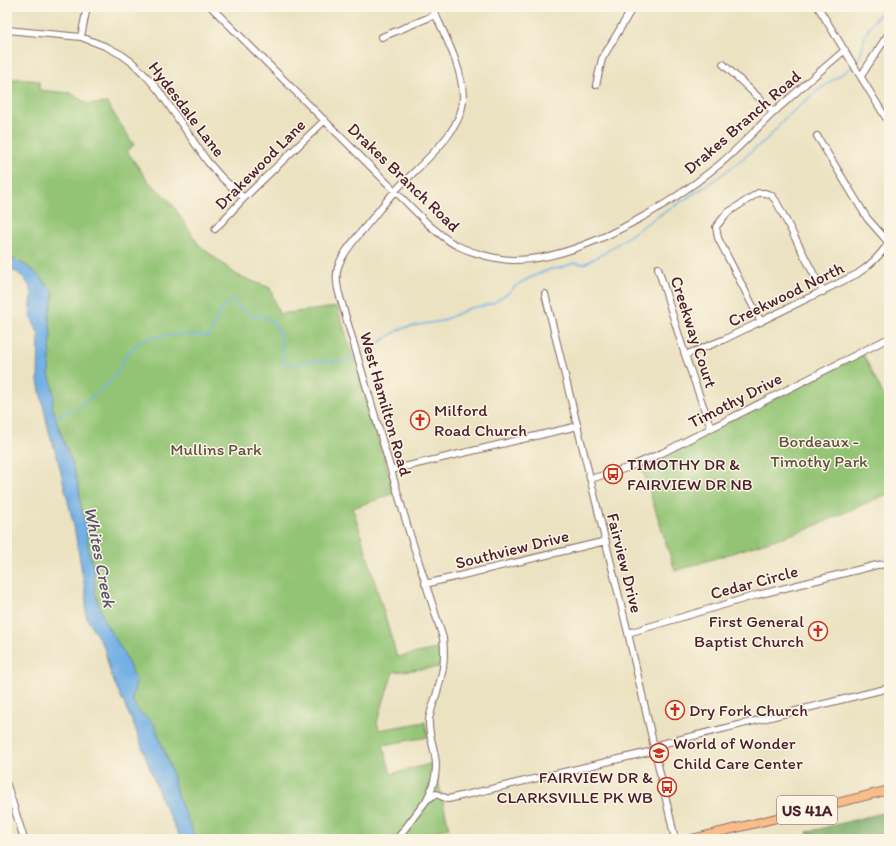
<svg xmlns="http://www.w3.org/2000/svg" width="896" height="846" font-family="Itim,sans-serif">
<rect width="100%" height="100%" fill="#fcf5e5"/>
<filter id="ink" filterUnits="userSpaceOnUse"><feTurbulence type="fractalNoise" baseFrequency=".025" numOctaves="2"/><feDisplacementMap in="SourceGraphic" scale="8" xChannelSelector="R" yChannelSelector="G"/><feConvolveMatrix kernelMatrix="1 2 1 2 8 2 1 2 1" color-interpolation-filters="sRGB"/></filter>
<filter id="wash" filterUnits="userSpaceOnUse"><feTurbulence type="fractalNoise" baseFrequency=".012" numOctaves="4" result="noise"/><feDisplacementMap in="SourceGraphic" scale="16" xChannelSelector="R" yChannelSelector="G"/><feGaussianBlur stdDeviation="0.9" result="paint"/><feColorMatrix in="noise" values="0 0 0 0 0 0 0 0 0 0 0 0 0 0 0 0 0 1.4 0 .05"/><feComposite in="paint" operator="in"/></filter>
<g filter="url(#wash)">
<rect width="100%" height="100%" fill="#ebe2c1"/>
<!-- green -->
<path fill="#93c474" stroke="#6e7250" d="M7,78L39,81V90L70,93L88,104L107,103L134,145L127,151L148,181L170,201L199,245L237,275L270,288L279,314L337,307C358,369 375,431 395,493L353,508L397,657L441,648L442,667L393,672L377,722L379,730L425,722L428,737L383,745L391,774L434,763L449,828L408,839H192L129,700L96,611L52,410L42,289L7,259Z
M863,354L889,406V493L808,529L675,571L641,465Z"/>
<!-- forest -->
<path fill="#76aa66" stroke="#606448" d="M889,811V839H809L807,832Z"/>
<!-- water -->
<path fill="#72b0e5" stroke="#5e6888" d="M7,255L30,268L42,279L53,292V299L49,316L51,335L49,374L52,384L54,396L52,405L58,426L72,463L79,488L81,507L85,520L89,552L94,570L95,592L104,621L123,651L136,681L132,699L138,711L151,721L155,726L172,772L177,795L196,839H181L161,799L136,730L111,675L104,647L93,629L86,616V595L74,526L58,460L48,428L38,381L39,335L30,315L32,293L29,285L24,278L17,272L7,270Z"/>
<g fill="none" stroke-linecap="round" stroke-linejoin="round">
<!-- stream -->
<path stroke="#72b0e5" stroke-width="1.5" d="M856,63C863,55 862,43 866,34C870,23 879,15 887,7
M360,354L368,350L397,331L407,327L442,321L470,308L483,306L493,303L508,293L518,284L536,275L551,269L561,268L573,263L584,264L603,254L652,220L706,186L735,165L769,137L784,119L817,91L852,67
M55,417C74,411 102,391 115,376C124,363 123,353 138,344C157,331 187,335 209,336L222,308L232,300C238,305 245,314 252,316C255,317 258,316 261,316C280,320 284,345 282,361L294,364L309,361L338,362L356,356"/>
</g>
</g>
<g filter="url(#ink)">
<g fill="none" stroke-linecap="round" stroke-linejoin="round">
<!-- minor casing -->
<g stroke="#826360" stroke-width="8">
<path id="minor" d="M211,7L429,225C438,232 447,241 456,245C472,253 494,259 512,260C579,261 669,206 720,164C739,148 756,129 774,112C797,91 821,70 845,50
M818,7L889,123
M7,30L81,37L107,47L122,55L133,63L147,77L159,91L207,161L221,177L244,198
M81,37L87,7
M382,37L435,15
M723,64L774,112
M861,76L889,33
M596,85L602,59L633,7
M817,136L867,218L889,243
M215,229L244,198L325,120
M658,268L685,355L711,428
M545,294L628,633L675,839
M761,322L718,238L716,227L727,213L758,193H765L771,195L776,201L823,292
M685,355L723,340L857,274C871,265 879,256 889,243
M391,470L578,426
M590,479L627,468L662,453L889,338
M425,584L606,541
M628,633L757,595L877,565L889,564
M7,785L24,839
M428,799L436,794L448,799L649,752L661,744L889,688
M397,839L426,801C433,788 438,771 435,756C433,744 428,732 429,720C430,713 433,705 435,699C442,675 446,663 443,638L408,528L340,297C337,287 335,277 338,267C342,254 353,242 361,232C373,218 384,203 396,190C418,166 463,133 463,98C463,68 444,34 432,7"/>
</g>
<!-- major casing -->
<g stroke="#826360" stroke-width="10">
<path id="major" d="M692,839L889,790"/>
</g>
<!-- minor -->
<use href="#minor" stroke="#fff" stroke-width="6"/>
<!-- major -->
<use href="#major" stroke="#f8bd89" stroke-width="8"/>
</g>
</g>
<!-- icons -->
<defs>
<g id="church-ring" transform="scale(1)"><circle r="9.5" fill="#fcf5e5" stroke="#c8321e" stroke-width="1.5"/><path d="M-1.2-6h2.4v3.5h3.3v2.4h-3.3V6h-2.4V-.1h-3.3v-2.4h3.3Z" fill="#c8321e"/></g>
<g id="bus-ring" transform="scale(1)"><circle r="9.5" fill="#fcf5e5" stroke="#c8321e" stroke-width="1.5"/><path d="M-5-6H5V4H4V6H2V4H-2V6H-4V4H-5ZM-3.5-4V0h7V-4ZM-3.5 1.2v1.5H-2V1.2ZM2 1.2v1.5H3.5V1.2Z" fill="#c8321e"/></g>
<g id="school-ring" transform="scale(1)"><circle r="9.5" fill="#fcf5e5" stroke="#c8321e" stroke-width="1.5"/><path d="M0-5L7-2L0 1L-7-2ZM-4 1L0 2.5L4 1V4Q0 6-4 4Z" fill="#c8321e"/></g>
</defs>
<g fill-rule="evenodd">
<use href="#church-ring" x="420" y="420"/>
<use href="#bus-ring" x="613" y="474"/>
<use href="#church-ring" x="818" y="631"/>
<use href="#church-ring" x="675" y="710"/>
<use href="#school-ring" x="659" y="753"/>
<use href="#bus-ring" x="667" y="787"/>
</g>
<g text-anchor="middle" stroke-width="3" stroke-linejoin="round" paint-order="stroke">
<!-- shield labels -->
<rect fill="#fcf5e5" stroke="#7f5f63" stroke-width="1" x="777" y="796" width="60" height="28" rx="3"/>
<g font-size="16" font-weight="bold" fill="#4a1f2b">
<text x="807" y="816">US 41A</text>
</g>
<!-- street labels -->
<g font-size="17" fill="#4a1f2b" stroke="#fcf5e5">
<text transform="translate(187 109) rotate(53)" y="6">Hydesdale Lane</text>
<text transform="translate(742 122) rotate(-41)" y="6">Drakes Branch Road</text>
<text transform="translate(260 164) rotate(-45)" y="6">Drakewood Lane</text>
<text transform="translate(404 177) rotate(44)" y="6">Drakes Branch Road</text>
<text transform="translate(786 294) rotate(-26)" y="6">Creekwood North</text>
<text transform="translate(694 332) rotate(72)" y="6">Creekway Court</text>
<text transform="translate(735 400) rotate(-27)" y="6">Timothy Drive</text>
<text transform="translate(386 404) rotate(74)" y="6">West Hamilton Road</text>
<text transform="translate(512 549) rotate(-14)" y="6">Southview Drive</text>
<text transform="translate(625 563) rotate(76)" y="6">Fairview Drive</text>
<text transform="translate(754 582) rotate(-15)" y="6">Cedar Circle</text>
</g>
<!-- poi labels -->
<g font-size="17" fill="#4a1f2b" stroke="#fcf5e5" text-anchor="start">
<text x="434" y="416">Milford<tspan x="434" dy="20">Road Church</tspan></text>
<text x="627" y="470">TIMOTHY DR &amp;<tspan x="627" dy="20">FAIRVIEW DR NB</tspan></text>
<text x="804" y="627" text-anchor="end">First General<tspan x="804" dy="20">Baptist Church</tspan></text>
<text x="689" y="716">Dry Fork Church</text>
<text x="673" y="749">World of Wonder<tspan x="673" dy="20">Child Care Center</tspan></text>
<text x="653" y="783" text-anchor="end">FAIRVIEW DR &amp;<tspan x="653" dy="20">CLARKSVILLE PK WB</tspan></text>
</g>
<!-- park labels -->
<g font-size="17" fill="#605141" stroke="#fcf5e5">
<text x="819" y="447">Bordeaux -<tspan x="819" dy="20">Timothy Park</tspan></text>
<text x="216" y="455">Mullins Park</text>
</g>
<!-- water labels -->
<g font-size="18" font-style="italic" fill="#58526c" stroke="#fcf5e5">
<text transform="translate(100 557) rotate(79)" y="6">Whites Creek</text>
</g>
</g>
<!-- margin -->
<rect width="896" height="846" fill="none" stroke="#fcf5e5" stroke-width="24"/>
</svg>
